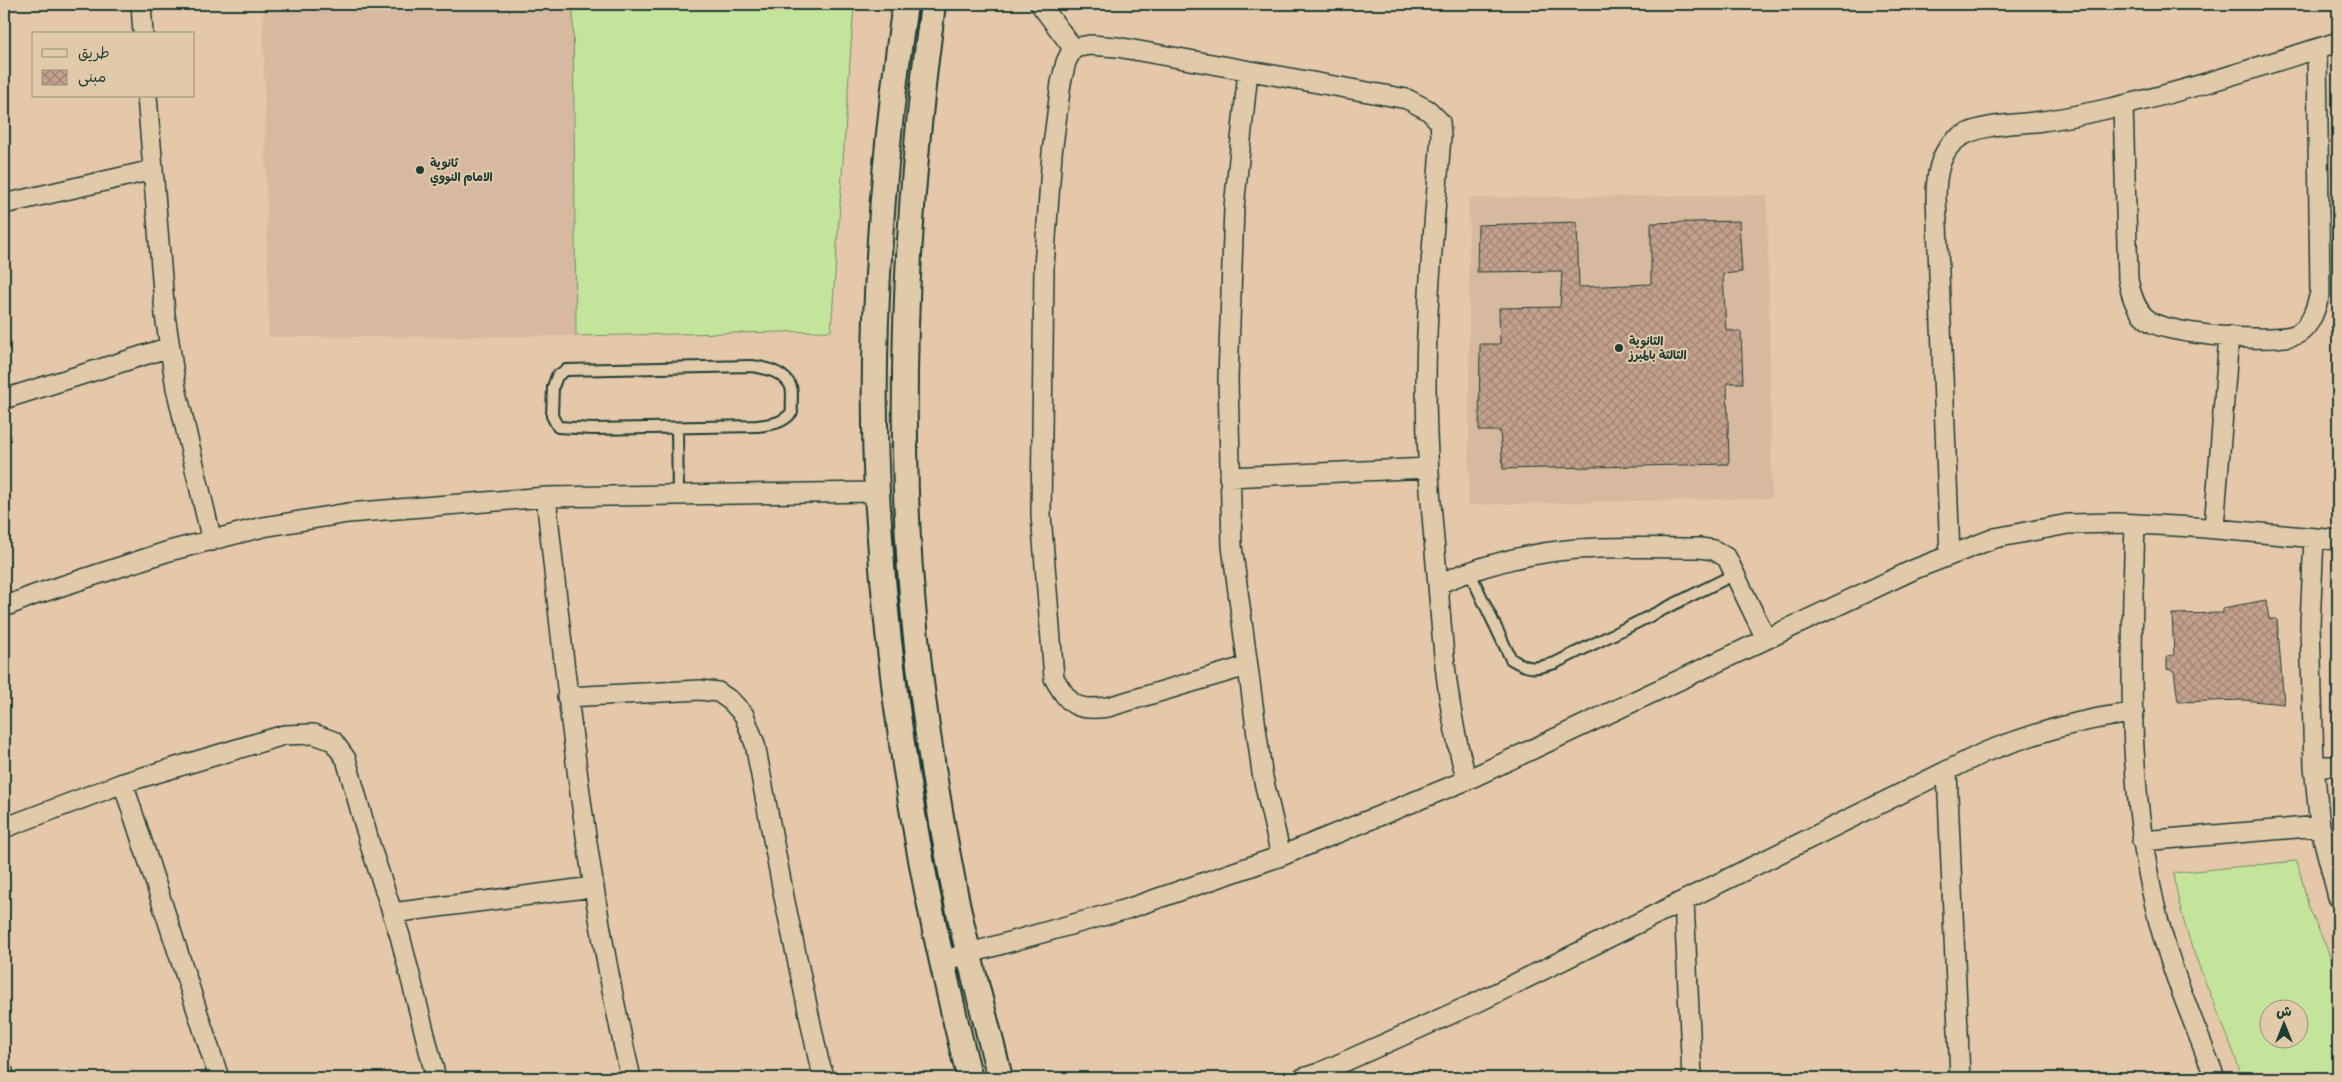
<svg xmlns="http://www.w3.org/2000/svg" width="2342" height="1082" font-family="Delius,'Playpen Sans Arabic',sans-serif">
<defs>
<pattern id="building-cross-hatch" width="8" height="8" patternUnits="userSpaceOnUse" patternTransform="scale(1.25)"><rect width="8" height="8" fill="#c4a18e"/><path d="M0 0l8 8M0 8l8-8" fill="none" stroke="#9f8475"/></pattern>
</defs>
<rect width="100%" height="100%" fill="#e5c7a9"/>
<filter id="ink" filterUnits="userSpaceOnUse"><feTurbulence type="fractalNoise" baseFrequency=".02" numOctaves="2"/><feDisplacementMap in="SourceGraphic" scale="10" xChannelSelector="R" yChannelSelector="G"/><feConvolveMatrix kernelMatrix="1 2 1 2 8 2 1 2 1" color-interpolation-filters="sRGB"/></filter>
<g filter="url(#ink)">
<!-- built -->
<path fill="#d7b99f" d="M263,4H573L576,336L269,337Z
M1767,195L1772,498L1469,505V198Z"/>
<!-- pitch -->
<path fill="#c4e49c" stroke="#729068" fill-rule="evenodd" d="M573,4H854L831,331L576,336Z
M2297,861L2309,908L2328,951L2338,981V1078H2242C2221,1008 2183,948 2174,873ZM2270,1010H2300V1040H2270Z"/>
<!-- building -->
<path fill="url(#building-cross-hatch)" stroke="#1f3d34" d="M1739,221L1742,272L1723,274L1726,330L1741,332L1743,383H1727L1729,464L1503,469L1500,431H1479L1480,344H1500L1499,308L1560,307L1562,271L1477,272L1478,225L1577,222L1579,287L1651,284V223Z
M2266,600L2269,619H2277L2284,704L2243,700L2178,702L2174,671L2167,669V656L2174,655L2172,614L2223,613V608Z"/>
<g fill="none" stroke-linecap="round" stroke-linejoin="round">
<!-- service casing -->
<g stroke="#1f3d34" stroke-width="14">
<path id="service" d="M752,366C766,368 785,372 791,387C793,393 791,404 792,412C782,424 772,424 757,426L593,429L558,427L552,416L553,387L557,376L566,370Z
M677,429L678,495
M1469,571L1511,659C1529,670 1535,669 1555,663L1735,574"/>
</g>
<!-- minor casing -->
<g stroke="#1f3d34" stroke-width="22">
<path id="minor" d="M141,4L143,34
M1040,4L1073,48
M1248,71L1234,208L1228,379L1232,546L1262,773L1281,856
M147,96L165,315L176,388L212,541
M2123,105L2128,279C2131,295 2136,313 2151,322C2169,334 2281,345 2299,333C2312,324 2316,307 2320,293L2317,49
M4,204L153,170
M4,399L170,347
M1229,477L1429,468
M546,497C567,692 586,887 631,1078
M2135,524C2131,651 2126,781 2155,906C2168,965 2194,1022 2215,1078
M2214,528L2229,336
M2314,538L2310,624L2314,766L2320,826L2338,897
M1950,555L1936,197C1936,176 1940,149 1960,137C1984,123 2015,125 2042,121C2069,118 2097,111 2124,105C2196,88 2267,64 2338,42
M1438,584C1478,567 1523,554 1567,550C1611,546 1656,548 1700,548L1714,550L1727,558L1766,639
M4,607L34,595L169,551L263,527L348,513L546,497L877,492
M1247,666L1108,707C1076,711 1070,706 1054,678L1041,515L1044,267L1052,153L1061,83L1066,62L1073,48L1090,45L1117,47L1407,99L1428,110L1440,122L1441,136C1435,219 1426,302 1426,385C1426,452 1432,519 1438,585C1443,651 1448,717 1467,780
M567,697L700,690L718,692L731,701L744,715L755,744L785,902L819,1062L825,1078
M2314,766H2338
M1947,771L1960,1078
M123,783L219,1078
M4,828L123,783L284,735L314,734L333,741L346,759L371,848L400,936L436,1078
M2142,841L2320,826
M1684,901L1692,1078
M392,913L593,887
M942,961L1127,909L1281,856L1467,780L1915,569L1995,538L2068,524L2118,523L2194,527L2338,540
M4,1074L5,1078
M1303,1078L1319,1073L1480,1001L1985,752C2037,733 2078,719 2134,713"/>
</g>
<!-- tertiary casing -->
<g stroke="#1f3d34" stroke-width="28">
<path id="tertiary" d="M905,4C882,165 869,330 877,493C885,642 905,789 936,935C947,983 957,1031 970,1078
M933,4C911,166 901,329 906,493C910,620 928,752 952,877C964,945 984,1011 1000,1078"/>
</g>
<!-- service -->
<use href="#service" stroke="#e1caaa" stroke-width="10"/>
<!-- minor -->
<use href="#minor" stroke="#e1caaa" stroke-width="19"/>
<!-- tertiary -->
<use href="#tertiary" stroke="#e1caaa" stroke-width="24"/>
</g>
</g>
<!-- markers -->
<g fill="#1f3d34" stroke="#e1caaa" stroke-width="2">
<circle cx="420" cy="170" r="5"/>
<circle cx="1619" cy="348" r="5"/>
</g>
<g text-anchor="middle" stroke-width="4" stroke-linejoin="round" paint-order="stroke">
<!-- poi labels -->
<g font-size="12" font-weight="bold" fill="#1f3d34" stroke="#e1caaa" text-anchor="start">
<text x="430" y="167">ثانوية<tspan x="430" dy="14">الامام النووي</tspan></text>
<text x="1629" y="345">الثانوية<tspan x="1629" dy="14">الثالثة بالمبرز</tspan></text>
</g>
</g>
<!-- margin -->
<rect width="2342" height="1082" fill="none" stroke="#e1caaa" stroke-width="20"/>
<rect x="10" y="10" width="2322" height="1062" fill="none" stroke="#1f3d34" stroke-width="2" filter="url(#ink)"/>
<!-- legend -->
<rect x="32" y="32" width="162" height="65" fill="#e1caaa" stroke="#93927b"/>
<rect x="42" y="49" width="25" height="8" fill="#e1caaa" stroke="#93927b"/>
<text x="78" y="58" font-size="15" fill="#1f3d34">طريق</text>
<rect x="42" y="70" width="25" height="15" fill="url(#building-cross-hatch)" stroke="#93927b"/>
<text x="78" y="82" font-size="15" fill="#1f3d34">مبنى</text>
<!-- north arrow -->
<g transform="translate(2284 1024)"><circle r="24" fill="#e1caaa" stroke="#93927b"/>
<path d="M0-4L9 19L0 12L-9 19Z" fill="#1f3d34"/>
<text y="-8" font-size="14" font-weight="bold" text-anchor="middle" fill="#1f3d34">ش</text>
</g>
</svg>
